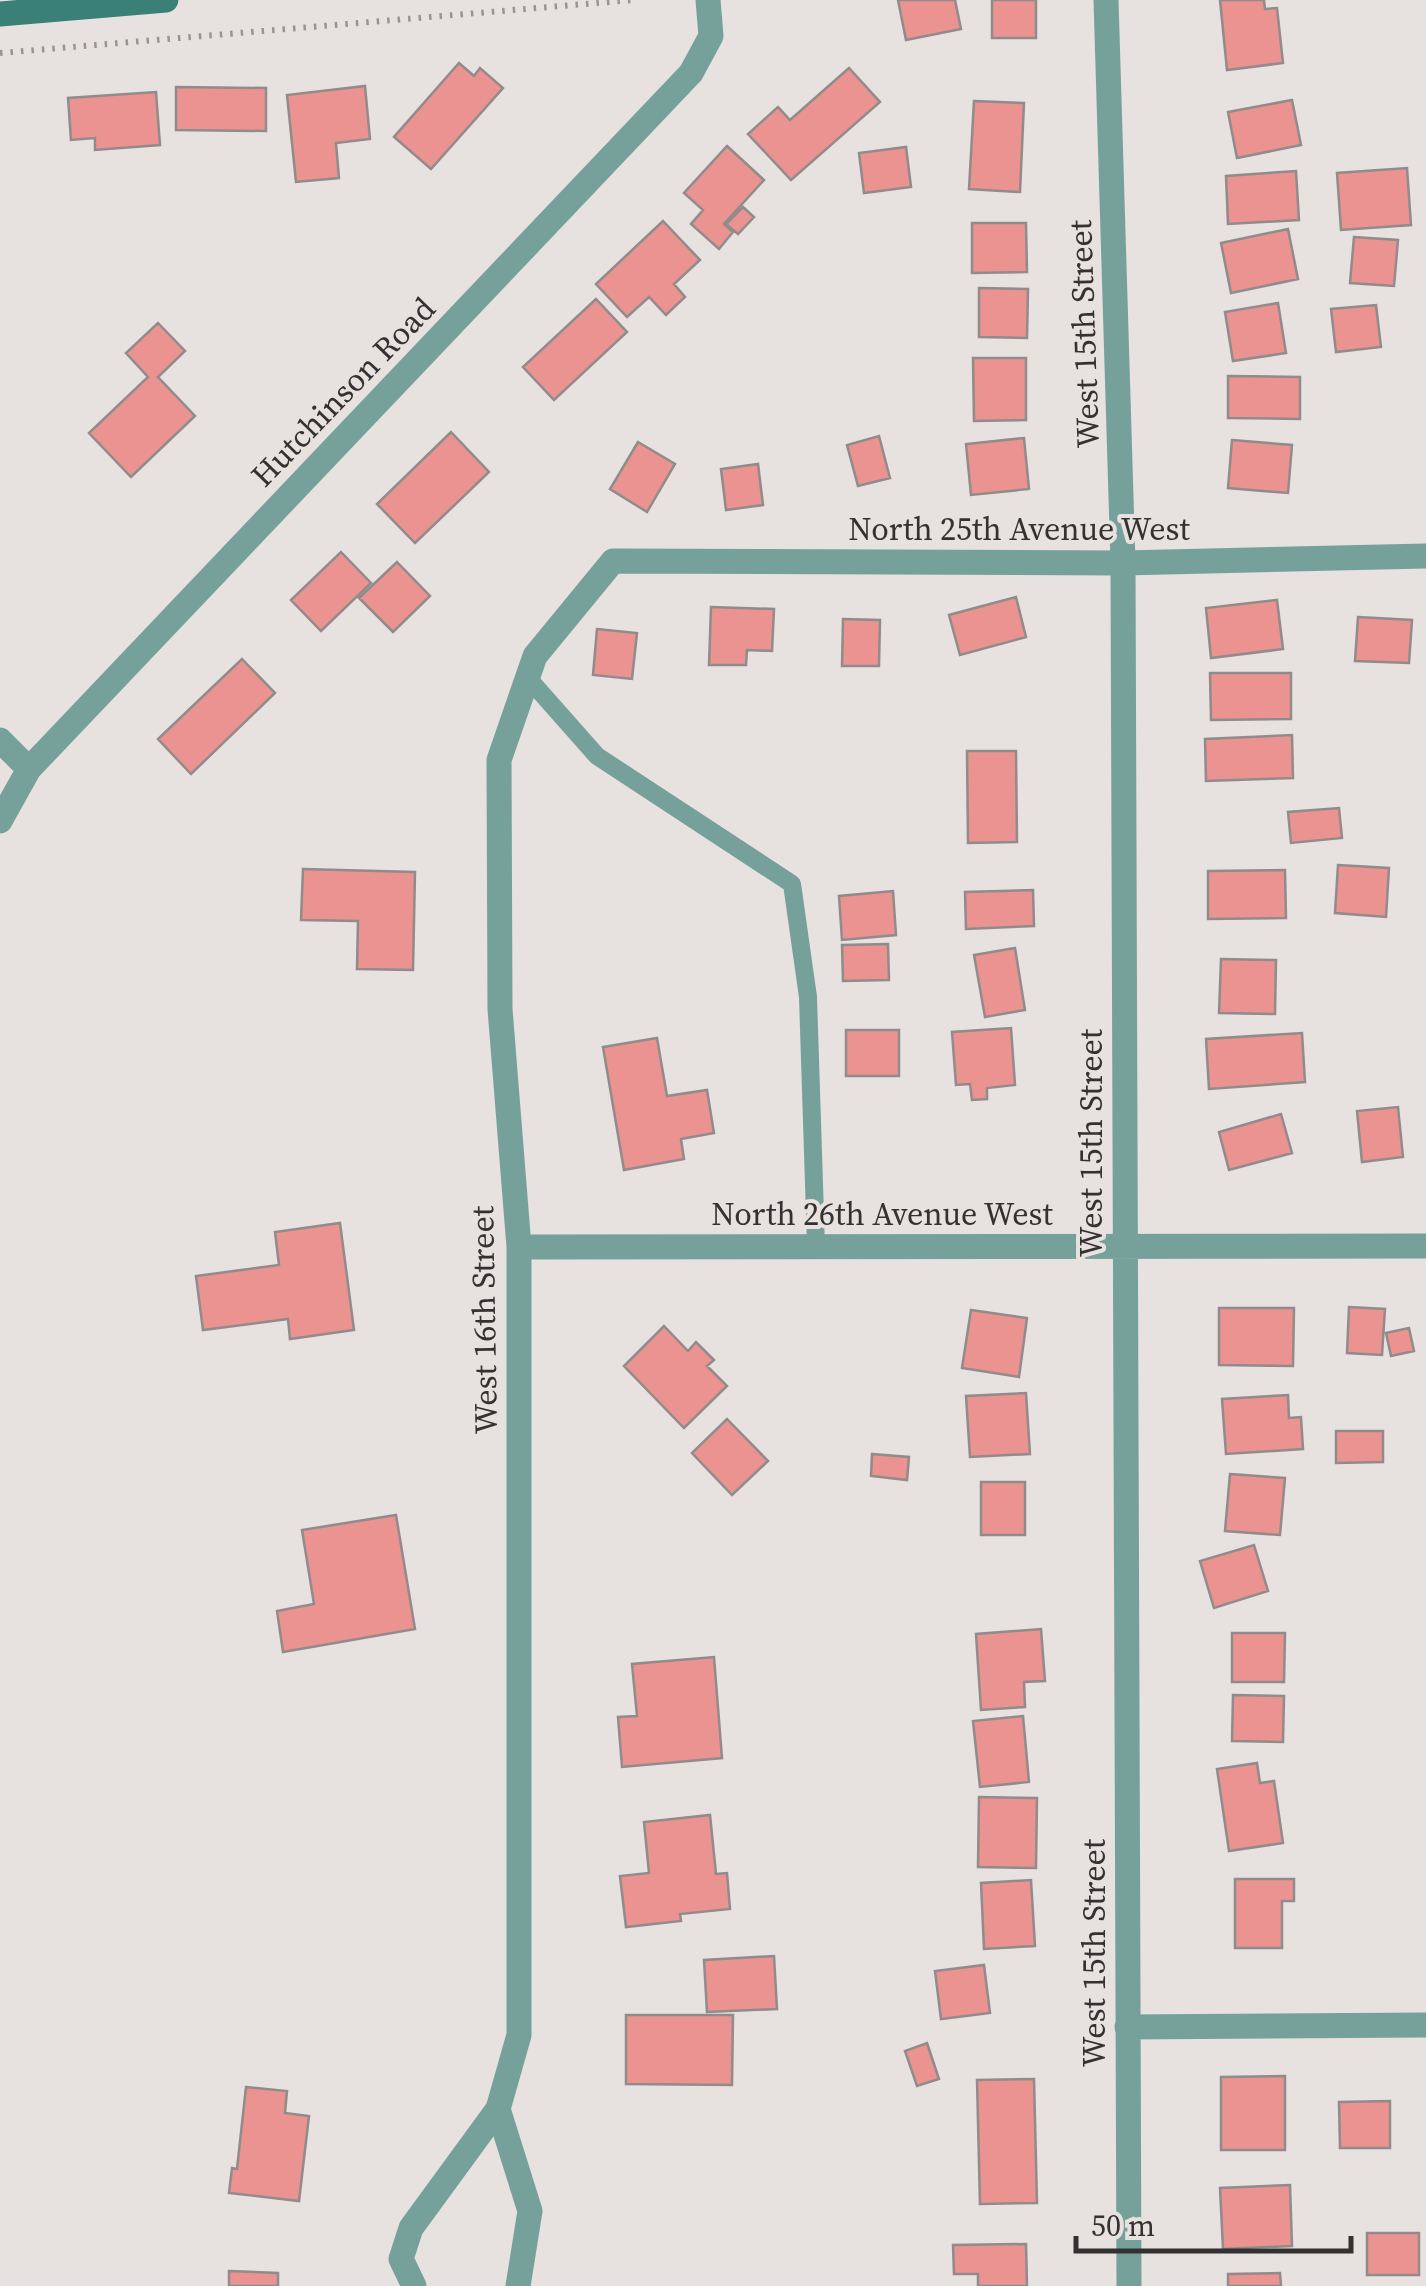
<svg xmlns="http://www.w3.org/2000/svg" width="1426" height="2286" font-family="'Source Serif 4',serif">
<rect width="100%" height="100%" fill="#e7e1e0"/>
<!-- building -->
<path fill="#ea9390" stroke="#918b8b" stroke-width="2.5" d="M898,0H955L961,29L906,40Z
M992,0H1036V38H992Z
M1220,0H1264L1265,9L1277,8L1283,63L1227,70Z
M459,63L474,76L480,68L503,88L431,169L394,137Z
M849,68L880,102L791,180L748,134L778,107L790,120Z
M365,86L370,139L336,143L339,178L296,182L287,95Z
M176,87L266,88V131L176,130Z
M156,92L160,145L95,150V138L71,140L68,98Z
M1292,100L1301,145L1237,158L1228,112Z
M974,101L1024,103L1020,192L969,189Z
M727,146L764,180L724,224L733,232L719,249L691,224L703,210L684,193Z
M906,147L911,187L864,193L859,153Z
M1407,168L1411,225L1341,230L1337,173Z
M1296,171L1299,220L1228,224L1226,176Z
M743,207L754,217L738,234L726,224Z
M663,221L700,260L674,284L685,297L666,315L649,297L627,317L596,284Z
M972,223H1026L1027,272L972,273Z
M1288,229L1298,279L1231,293L1221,243Z
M1354,237L1398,240L1394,286L1350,283Z
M979,288L1028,289L1027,338L979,337Z
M596,299L627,332L554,400L523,367Z
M1278,303L1286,353L1233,361L1225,312Z
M1376,305L1381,347L1336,352L1331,309Z
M158,323L185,351L158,377L195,416L131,477L89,433L148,377L126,353Z
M973,358H1026V420L974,421Z
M1228,376L1300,377V419L1228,418Z
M451,432L489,472L415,543L377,504Z
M879,436L890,478L858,486L847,445Z
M1024,438L1029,489L971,495L966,444Z
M1232,440L1292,445L1288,493L1228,488Z
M638,442L675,464L647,512L610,489Z
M758,464L763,505L726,510L721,469Z
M341,552L371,583L321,631L291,600Z
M397,562L430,596L393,632L359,598Z
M1016,597L1026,637L960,655L949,615Z
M1277,600L1283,649L1211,658L1206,608Z
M711,607L774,609L772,651L747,650L746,665H709Z
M1358,617L1412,620L1409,663L1355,661Z
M843,619L880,620L879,666H842Z
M597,629L637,633L632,679L593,675Z
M242,659L275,693L191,774L158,739Z
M1210,673H1291V719L1211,720Z
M1292,735L1293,778L1206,781L1205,739Z
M967,751H1016L1017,842L968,843Z
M1339,808L1342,838L1291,843L1288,812Z
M1338,865L1389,868L1386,917L1335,913Z
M303,869L415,872L413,970L357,969L358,921L301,920Z
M1285,870L1286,918L1208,919V871Z
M1033,890L1034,926L966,929L965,892Z
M893,891L896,935L842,940L839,896Z
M888,944L889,980L843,981L842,945Z
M1015,948L1025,1010L985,1017L974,955Z
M1221,959L1276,960L1275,1014L1219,1013Z
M1011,1028L1015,1085L987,1088V1099L972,1100L970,1084L956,1085L952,1032Z
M846,1030H899V1076H846Z
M1302,1033L1305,1082L1209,1089L1206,1039Z
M657,1038L667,1096L707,1090L714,1133L681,1139L684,1159L624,1170L603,1047Z
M1398,1107L1403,1157L1362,1162L1357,1111Z
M1281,1114L1292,1153L1229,1170L1219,1132Z
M340,1223L354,1330L290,1339L288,1319L203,1330L196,1276L279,1265L275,1232Z
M1349,1307L1385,1309L1382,1355L1347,1353Z
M1219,1308H1294L1293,1366L1219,1365Z
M971,1310L1027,1318L1019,1377L962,1368Z
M664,1326L688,1351L696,1342L714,1360L707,1366L727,1386L684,1428L624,1366Z
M1409,1328L1414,1351L1391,1356L1386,1333Z
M1026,1393L1030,1454L970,1457L966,1396Z
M1288,1395L1289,1418L1301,1417L1303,1449L1226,1454L1222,1399Z
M727,1419L768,1461L732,1495L692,1453Z
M1336,1431H1383V1462L1336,1463Z
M872,1454L909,1457L907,1480L871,1476Z
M1230,1474L1285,1478L1280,1535L1225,1531Z
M981,1482H1025V1535H981Z
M396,1515L415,1629L283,1652L277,1611L314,1604L302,1530Z
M1254,1545L1268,1591L1214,1608L1200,1561Z
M1041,1629L1045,1681L1024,1682L1025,1707L981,1710L976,1634Z
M1232,1633H1285L1284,1682H1232Z
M714,1657L722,1758L622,1767L618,1717L637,1716L632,1664Z
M1233,1695L1284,1696L1283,1742L1232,1741Z
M1023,1716L1029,1782L980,1787L973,1721Z
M1257,1763L1260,1783L1274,1781L1283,1843L1229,1851L1217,1769Z
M979,1797L1037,1798L1036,1868L978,1867Z
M710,1815L716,1874L727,1873L730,1909L680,1914L681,1921L626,1927L620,1876L649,1873L644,1822Z
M1235,1879H1294V1901H1282V1948H1235Z
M1031,1880L1035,1946L984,1949L981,1883Z
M774,1956L777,2009L707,2012L704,1960Z
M984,1965L990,2013L941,2019L935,1971Z
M626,2015H733L732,2085L626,2084Z
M927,2043L939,2079L917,2086L905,2051Z
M1285,2076V2150H1221V2077Z
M1034,2079L1037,2203L980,2204L977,2080Z
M246,2087L287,2091L285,2113L309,2116L299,2201L229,2193L232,2168L237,2169Z
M1390,2101V2148H1340L1339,2102Z
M1290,2185L1292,2246L1223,2249L1220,2188Z
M1367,2233H1419V2275H1367Z
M1026,2244L1027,2286H978V2274H954L953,2245Z
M229,2271L278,2273V2286H229Z
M1280,2273L1281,2286H1228V2274Z"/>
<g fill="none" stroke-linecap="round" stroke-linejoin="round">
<!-- path -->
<path stroke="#999494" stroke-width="6" stroke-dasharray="2.5 8" stroke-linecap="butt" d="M0,53L633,0"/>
<!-- lane -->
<path stroke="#76a19a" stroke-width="18" d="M528,678L597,756L792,884L808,997L816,1246"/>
<!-- street -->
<path stroke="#76a19a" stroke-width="25" d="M1106,0L1123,563L1129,2286
M0,740L29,769
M0,821L29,769L691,73L711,36L708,0
M519,1247L1426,1246
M1127,2027L1426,2025
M498,2109L519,2035V1247L500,1009L499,760L535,656L613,561L1123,563L1426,556
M414,2286L401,2259L411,2228L498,2109L530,2211L518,2286"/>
<!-- secondary -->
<path stroke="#3b8077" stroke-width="25" d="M0,14L166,0"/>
</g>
<g text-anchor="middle" stroke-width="8" stroke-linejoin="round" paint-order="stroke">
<!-- street labels -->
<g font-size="32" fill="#333131" stroke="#e7e1e0">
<text transform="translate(1084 334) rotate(-92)" y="11">West 15th Street</text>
<text transform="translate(343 392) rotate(-46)" y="11">Hutchinson Road</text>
<text x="1019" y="540">North 25th Avenue West</text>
<text transform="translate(1091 1143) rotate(-90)" y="11">West 15th Street</text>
<text x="882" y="1225">North 26th Avenue West</text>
<text transform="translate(484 1320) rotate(-91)" y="11">West 16th Street</text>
<text transform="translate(1094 1953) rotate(-90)" y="11">West 15th Street</text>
</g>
</g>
<!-- scale -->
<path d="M1076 2236v15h275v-15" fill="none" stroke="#333131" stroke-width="5"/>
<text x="1091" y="2236" font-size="30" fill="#333131" stroke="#e7e1e0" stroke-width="8" paint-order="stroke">50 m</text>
</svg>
